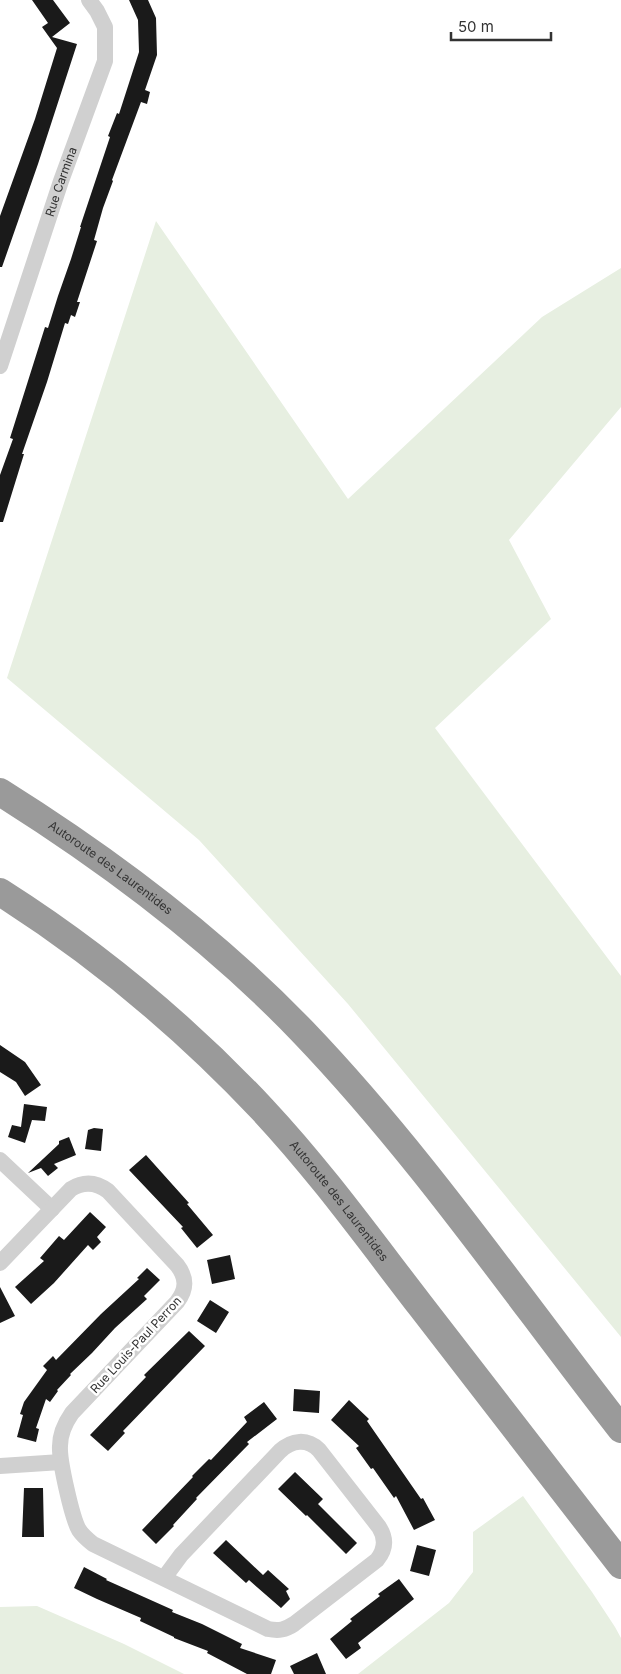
<svg xmlns="http://www.w3.org/2000/svg" width="621" height="1674" font-family="Inter,sans-serif">
<rect width="100%" height="100%" fill="#fff"/>
<!-- green -->
<path fill="#e7efe1" d="M156,221L348,499L542,317L621,268V407L509,540L551,619L435,728L621,976V1337L348,1004L199,840L7,678Z
M523,1496L592,1592L615,1627L621,1638V1674H358L449,1603L473,1572V1532Z
M37,1606L124,1644L184,1674H0V1607Z"/>
<!-- building -->
<path fill="#1a1a1a" d="M32,0H53L70,23L52,37L77,44L38,164L2,267H0V216L35,119L57,48L42,27L48,23Z
M129,0H148L156,18L157,55L145,90L150,92L147,104L141,102L112,180L113,181L103,208L94,240L97,241L77,302H80L75,317L71,315L68,324L65,323L47,382L22,454H24L3,522H0V475L13,439L10,438L45,327L48,328L58,296L71,259L81,227H80L110,137L108,136L117,113L119,114L139,52L138,20Z
M0,1045L25,1062L41,1085L25,1096L16,1082L0,1072Z
M24,1104L47,1107L45,1121L32,1120L25,1143L8,1137L12,1125L21,1127Z
M94,1128L103,1129L101,1151L85,1149L88,1130Z
M69,1137L76,1155L54,1164L58,1168L48,1176L41,1168L28,1173L59,1144V1141Z
M146,1155L189,1203L187,1204L213,1235L197,1248L181,1228L183,1227L129,1170Z
M90,1212L106,1227L97,1237L101,1242L93,1250L88,1245L54,1283L31,1304L15,1287L44,1261L40,1258L59,1236L64,1240Z
M230,1255L235,1279L212,1284L207,1260Z
M147,1268L160,1280L144,1296L147,1299L115,1328L92,1353L70,1374L71,1375L57,1390L58,1391L50,1402L46,1399L36,1428L39,1429L36,1442L17,1437L23,1415L20,1414L24,1402L47,1370L43,1366L53,1356L56,1360L101,1314L139,1279L137,1278Z
M0,1287L15,1316L0,1323Z
M210,1300L229,1312L216,1333L197,1321Z
M189,1331L205,1346L123,1431L125,1433L108,1451L90,1435L146,1377L144,1375Z
M294,1389L320,1391L319,1413L293,1411Z
M349,1400L369,1419L367,1421L421,1499L423,1498L435,1520L414,1530L396,1496L394,1498L373,1468L371,1469L356,1448L359,1446L331,1420Z
M264,1402L277,1419L247,1442L249,1444L196,1498L197,1499L173,1525L174,1526L156,1544L142,1530L193,1477L192,1476L209,1459L211,1460L247,1422L244,1417Z
M295,1472L323,1499L318,1504L357,1543L346,1554L307,1515L306,1516L278,1489Z
M24,1488H43L44,1537H22Z
M226,1540L263,1575L268,1570L289,1589L286,1591L290,1599L281,1608L249,1580L246,1583L213,1553Z
M417,1545L436,1550L429,1576L410,1571Z
M84,1567L107,1579L106,1580L173,1610L172,1612L202,1624L242,1644L240,1648L276,1660L271,1674H247L207,1653L208,1651L174,1638V1637L140,1621L141,1618L97,1599L74,1588Z
M399,1579L414,1599L358,1643L361,1648L346,1659L330,1639L352,1621L350,1619L380,1596L378,1594Z
M317,1653L326,1674H294L290,1666Z"/>
<g fill="none" stroke-linecap="round" stroke-linejoin="round">
<!-- street -->
<g stroke="#d0d0d0" stroke-width="16">
<path id="s1" d="M0,366L61,181L105,61V27L97,11L89,0"/>
<path d="M0,1160L52,1209"/>
<path d="M0,1263L71,1189C84,1181 96,1182 108,1191L177,1265C187,1278 187,1289 177,1302L72,1413C65,1423 60,1434 60,1446C59,1460 72,1518 79,1530C83,1536 88,1540 93,1544L268,1629C279,1631 285,1630 294,1624L377,1560C386,1549 386,1538 379,1527L319,1450C307,1438 292,1440 280,1451L181,1555L164,1578"/>
<path d="M0,1466L61,1462"/>
</g>
<!-- highway -->
<g stroke="#9a9a9a" stroke-width="28">
<path id="s2" d="M0,792C110,861 213,938 303,1032C420,1154 517,1296 621,1429"/>
<path id="s3" d="M0,892C96,953 185,1027 263,1110C320,1171 369,1239 420,1305C487,1391 554,1478 621,1565"/>
</g>
</g>
<g text-anchor="middle" stroke-width="5" stroke-linejoin="round" paint-order="stroke">
<!-- street labels -->
<g font-size="12" fill="#333" stroke="#fff">
<text dy="4" stroke="none"><textPath href="#s1" startOffset="194">Rue Carmina</textPath></text>
<text dy="4" stroke="none"><textPath href="#s2" startOffset="134">Autoroute des Laurentides</textPath></text>
<text dy="4" stroke="none"><textPath href="#s3" startOffset="461">Autoroute des Laurentides</textPath></text>
<text transform="translate(136 1345) rotate(-47)" y="4">Rue Louis-Paul Perron</text>
</g>
</g>
<!-- scale -->
<path d="M451 32v8h100v-8" fill="none" stroke="#333333" stroke-width="2.5"/>
<text x="458" y="32" font-size="15" fill="#333333" stroke="#ffffff" stroke-width="4" paint-order="stroke">50 m</text>
</svg>
